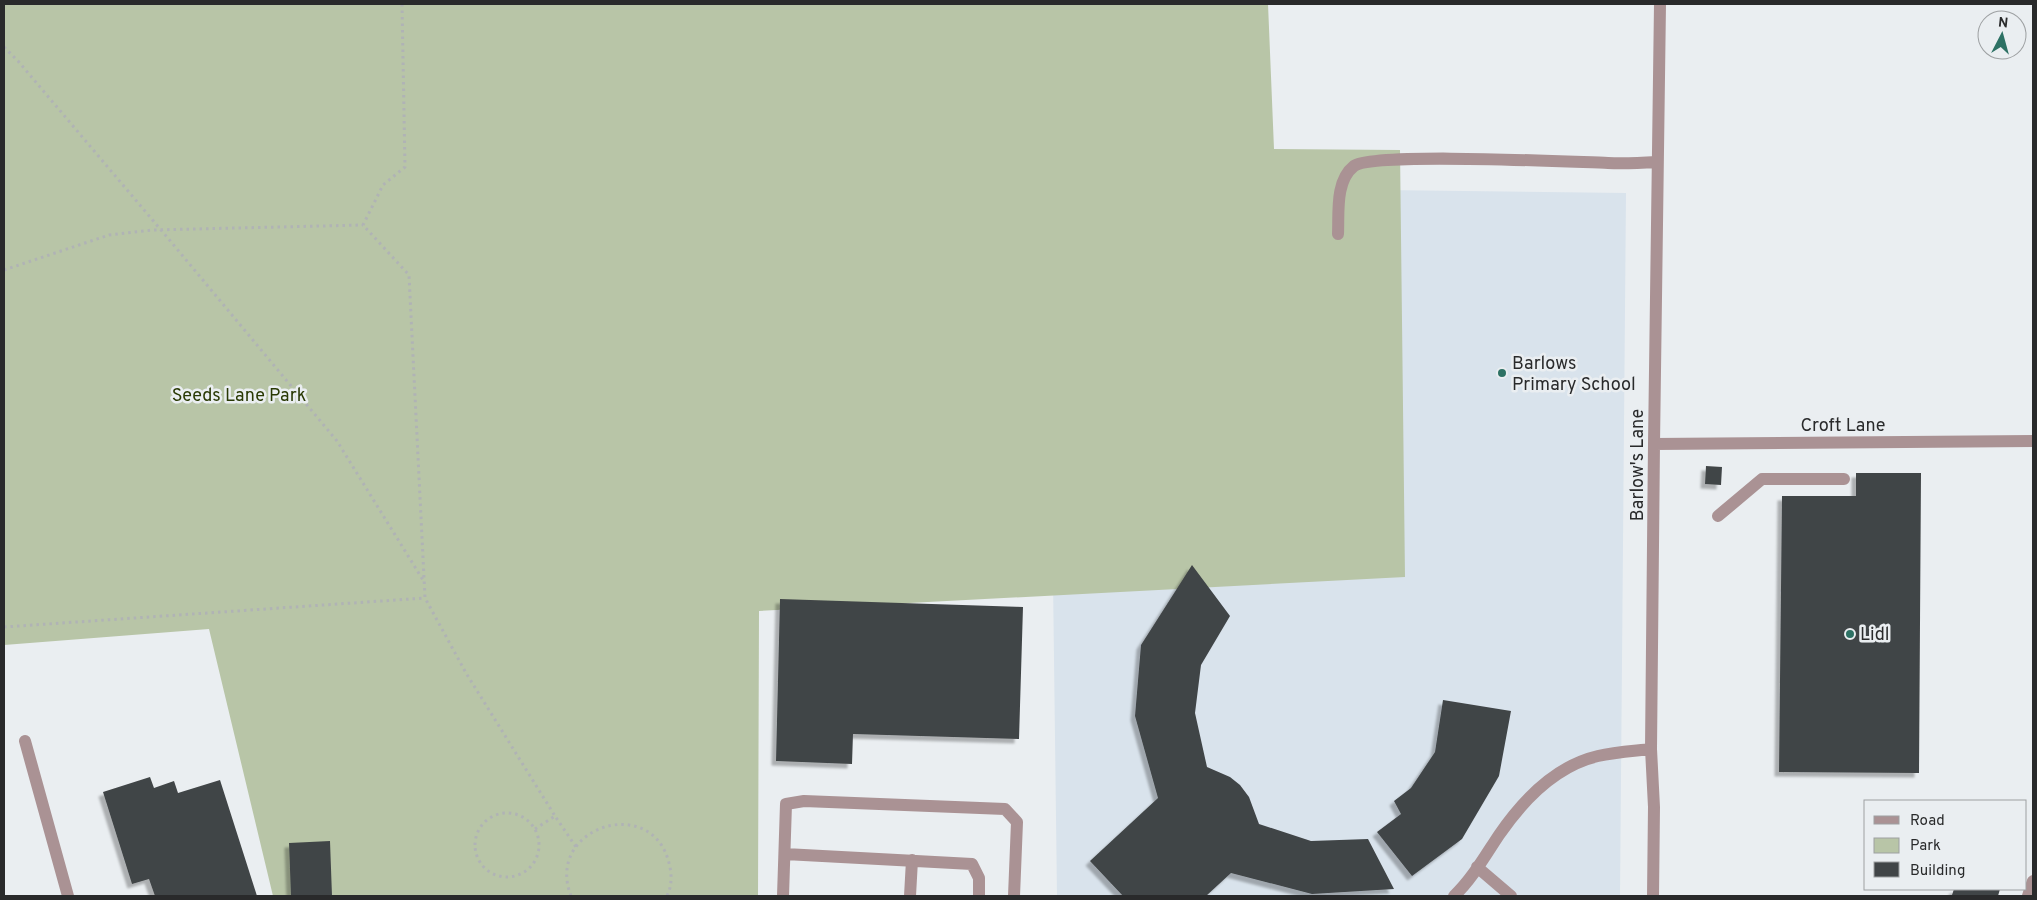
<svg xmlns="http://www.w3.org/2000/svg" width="2037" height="900" font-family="Overpass,sans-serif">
<defs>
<filter id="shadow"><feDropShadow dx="-4.5" dy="4.5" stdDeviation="1" flood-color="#0004"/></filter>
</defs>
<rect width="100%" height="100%" fill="#eaeef1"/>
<!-- built -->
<path fill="#d9e3ec" d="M1381,190L1626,193L1620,896H1057L1053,580Z"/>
<!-- green -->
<path fill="#b8c5a7" d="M4,4H1268L1274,149L1400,150L1405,577L759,611L758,896H273L209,629L4,645Z"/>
<!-- building -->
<path fill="#414547" filter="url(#shadow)" d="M1706,466L1722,467L1721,485L1705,484Z
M1856,473H1921L1919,773L1779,772L1782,496H1856Z
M1192,565L1230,616L1201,665L1195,713L1207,767L1230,777L1240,785L1249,797L1259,824L1311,841L1368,839L1394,889L1312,894L1231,873L1206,896H1123L1090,861L1158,798L1135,716L1141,645Z
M780,599L1023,607L1019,739L853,734L852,764L776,761Z
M1443,700L1511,711L1499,776L1462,839L1412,876L1377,832L1401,814L1394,801L1411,788L1435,752Z
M150,777L154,788L174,781L178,793L220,780L257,896H155L149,879L132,884L103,792Z
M330,841L332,896H291L289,843Z
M1954,889H2000L1998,896H1955L1952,895Z"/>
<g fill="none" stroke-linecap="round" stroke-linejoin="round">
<!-- path -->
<path stroke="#b0b3b5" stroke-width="3" stroke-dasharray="2.5 4" stroke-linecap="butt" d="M402,4L405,167L383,185L363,225L409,275L425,598L466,673L555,816
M4,47L18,61L172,243L337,441L423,580
M4,270L109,235L153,230L363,225
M4,627L425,598
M475 845a32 32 0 1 1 64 0a32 32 0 1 1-64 0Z
M535,829L555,816L576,847
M571,896C544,827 652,793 669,863C672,874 672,886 667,896"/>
<!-- minor -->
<path stroke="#aa9294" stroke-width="12" d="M1338,234C1339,213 1335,181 1354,166C1374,152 1571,162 1608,163C1624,164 1641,163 1657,162
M1654,444L2033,441
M1718,516L1762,479H1844
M25,741L68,896
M785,854L972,864L979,878V896
M1477,867L1511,896
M783,896L786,804L804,801L1005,809L1017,822L1014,896
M910,896L912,860
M1454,896C1472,879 1485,856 1499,835C1523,800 1555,766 1598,756C1615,752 1634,751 1651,749
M1653,896L1654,807L1651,749L1654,444L1660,4
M2028,896L2033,881"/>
</g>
<!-- markers -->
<g fill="#2d7164" stroke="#eaeef1" stroke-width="2">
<circle cx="1502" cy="373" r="5"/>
<circle cx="1850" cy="634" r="5"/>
</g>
<g text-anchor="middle" stroke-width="5" stroke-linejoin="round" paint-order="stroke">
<!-- poi labels -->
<g font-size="18" fill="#292a2b" stroke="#eaeef1" text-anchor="start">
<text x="1512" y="369">Barlows<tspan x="1512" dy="21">Primary School</tspan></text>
<text x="1860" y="640">Lidl</text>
</g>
<!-- park labels -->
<g font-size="18" fill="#293904" stroke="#eaeef1">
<text x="239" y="401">Seeds Lane Park</text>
</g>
<!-- street labels -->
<g font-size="18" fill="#292a2b" stroke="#eaeef1">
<text x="1843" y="431">Croft Lane</text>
<text transform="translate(1637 465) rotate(-90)" y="6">Barlow's Lane</text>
</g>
</g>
<!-- border -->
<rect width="2037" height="900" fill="none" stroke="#292a2b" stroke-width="10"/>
<!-- legend -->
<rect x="1864" y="800" width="162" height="90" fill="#eaeef1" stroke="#9da0a2"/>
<rect x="1874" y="816" width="25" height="8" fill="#aa9294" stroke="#9da0a2"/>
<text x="1910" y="825" font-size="15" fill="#292a2b">Road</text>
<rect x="1874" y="838" width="25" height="15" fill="#b8c5a7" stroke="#9da0a2"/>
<text x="1910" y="850" font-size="15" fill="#292a2b">Park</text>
<rect x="1874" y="862" width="25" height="15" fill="#414547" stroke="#9da0a2"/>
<text x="1910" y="875" font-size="15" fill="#292a2b">Building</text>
<!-- north arrow -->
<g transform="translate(2002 35) rotate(6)"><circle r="24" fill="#eaeef1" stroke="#9da0a2"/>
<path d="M0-4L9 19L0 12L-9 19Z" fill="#2d7164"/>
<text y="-8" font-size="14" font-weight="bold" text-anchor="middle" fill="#292a2b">N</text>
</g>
</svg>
